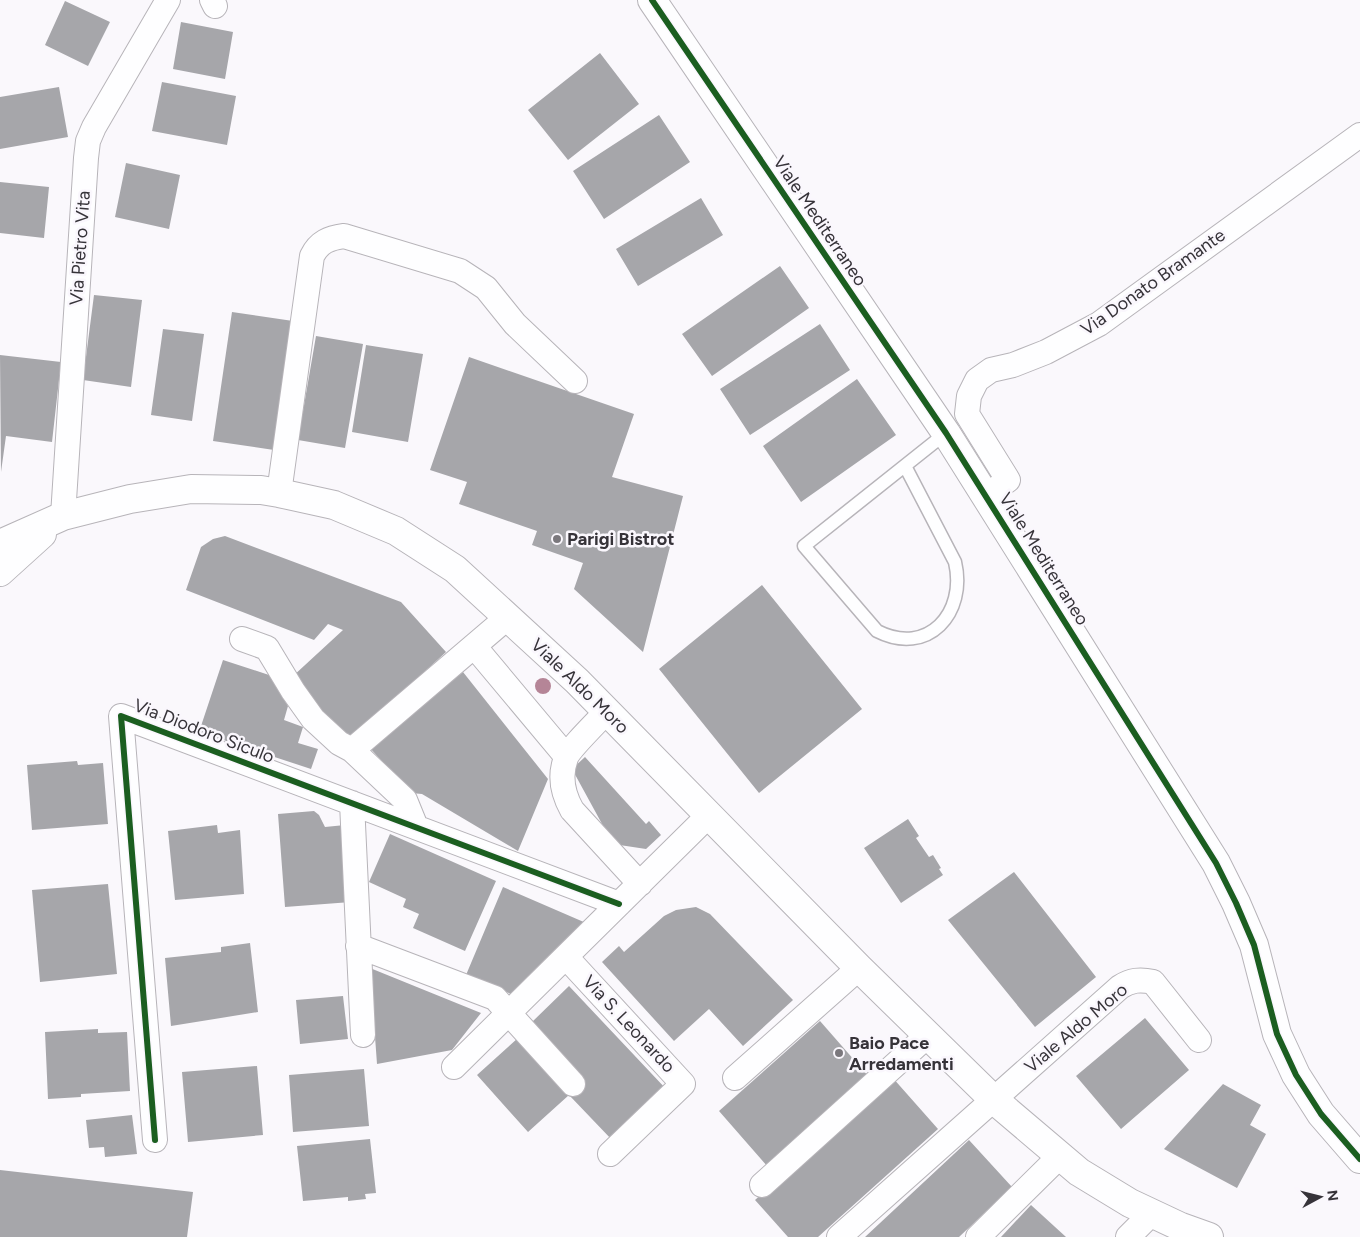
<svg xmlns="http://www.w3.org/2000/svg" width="1360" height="1237" font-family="Figtree,sans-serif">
<rect width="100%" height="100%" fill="#faf8fc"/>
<!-- building -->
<path fill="#a6a6aa" d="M65,1L110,22L88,66L45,45Z
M181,22L233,32L225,79L173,69Z
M600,53L639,104L568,160L528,110Z
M162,82L236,96L227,145L152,131Z
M59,87L68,137L0,149V97Z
M659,115L690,162L604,219L573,171Z
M126,163L180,175L169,229L115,217Z
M0,182L49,187L44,238L0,233Z
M701,198L723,235L638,286L616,249Z
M780,266L809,308L712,376L682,334Z
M94,295L142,300L131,387L83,380Z
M232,312L293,321L274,450L213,441Z
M820,324L850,370L750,435L720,389Z
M163,329L204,334L192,421L151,415Z
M316,336L363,344L345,448L298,440Z
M366,345L423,354L408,442L352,432Z
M0,355L61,362L52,442L6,436L1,472Z
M469,357L634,414L612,477L683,496L643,652L574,589L583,563L532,545L537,531L459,504L467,482L430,470Z
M857,379L896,435L801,502L763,446Z
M225,536L401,602L446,652L346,744L318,714L322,710L292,677L343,630L328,624L314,640L186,590L201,547L213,539Z
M762,585L862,709L759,793L659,669Z
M223,660L269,675L288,706L284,720L303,727L298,743L318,749L311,769L199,732Z
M463,672L548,779L518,851L422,794L411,793L369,747Z
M585,757L646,824L649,821L661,835L646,849L613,844L572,769Z
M77,761L78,765L103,763L108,824L32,830L27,765Z
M314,811L319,815L325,827L345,825L351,902L285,907L278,814Z
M908,819L919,836L916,838L929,857L933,855L941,868L939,869L943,875L901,903L864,848Z
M217,825L218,833L240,830L244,894L175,900L168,831Z
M390,834L496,881L465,951L413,928L419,914L403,907L406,899L369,882Z
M1014,872L1096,977L1035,1027L948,920Z
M108,884L117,974L40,982L32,890Z
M503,887L593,926L562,955L554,951L548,962L518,997L466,975Z
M696,907L710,914L793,1000L743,1046L709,1009L674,1041L602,962L619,946L624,952L664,916L676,910Z
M250,943L258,1012L171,1026L165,958L221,952V947Z
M370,968L481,1013L452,1050L377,1064Z
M569,986L667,1090L613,1141L569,1095L585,1081L531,1023Z
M343,996L348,1039L300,1044L296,1000Z
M1145,1018L1189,1070L1121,1129L1076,1076Z
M820,1021L869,1077L768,1167L719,1111Z
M98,1029V1033L127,1032L130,1091L81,1094V1097L48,1099L45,1032Z
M518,1038L569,1095L528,1132L477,1075Z
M257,1066L263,1135L188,1142L182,1072Z
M364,1069L369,1126L293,1132L289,1075Z
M892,1077L938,1129L818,1237H788L755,1200Z
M1223,1084L1261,1105L1250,1125L1266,1134L1237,1188L1164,1149Z
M132,1115L137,1154L105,1157L104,1147L89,1148L86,1120Z
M370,1139L376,1193L365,1194L366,1199L348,1201V1197L303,1201L297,1146Z
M969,1140L1012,1187L959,1237H865Z
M0,1170L193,1192L187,1237H0Z
M1031,1205L1066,1237H1001Z"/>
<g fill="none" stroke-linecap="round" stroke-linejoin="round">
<!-- service casing -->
<g stroke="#b7b4b9" stroke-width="15">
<path id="service" d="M905,466L955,562C967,613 928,657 877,631L804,546L946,433"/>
</g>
<!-- minor casing -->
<g stroke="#b7b4b9" stroke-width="26">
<path id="minor" d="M212,0L215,6
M279,493L312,256C319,242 329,238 344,236L460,271L486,288L515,324L575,381
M986,496L1008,480L967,414L969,396L977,380L991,370L1013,365L1046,352L1099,324L1360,135
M63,516L86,158L88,141L94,127L168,0
M242,639L267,648L293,691L313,719L339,743L352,750L405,800L416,827
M474,646L566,756
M607,711C599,720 569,749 566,758C559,776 563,794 572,810L640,884
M352,750L508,617
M352,803L363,1035
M358,946L495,998L573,1084
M566,957L683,1084L610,1154
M454,1067L709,815
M735,1078L859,968
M155,1140L121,716L619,904
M762,1185L927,1036
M839,1237L1120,987C1131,980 1140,979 1153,982L1199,1040
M978,1237L1060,1156
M1128,1237L1152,1213"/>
</g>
<!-- tertiary casing -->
<g stroke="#b7b4b9" stroke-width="30">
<path id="tertiary" d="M652,0L946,433L1216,863L1236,903L1254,945L1277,1034L1296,1075L1321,1114L1360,1159"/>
</g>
<!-- primary casing -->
<g stroke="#b7b4b9" stroke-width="30">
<path id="primary" d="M0,544L63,516L130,499L191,489L261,490L279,493L334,505L396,531L455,569L577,681L859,968L993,1099L1079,1172L1130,1203L1181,1227L1209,1237
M0,572L42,534"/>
</g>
<!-- service -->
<use href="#service" stroke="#fefeff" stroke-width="12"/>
<!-- minor -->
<use href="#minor" stroke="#fefeff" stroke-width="24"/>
<!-- tertiary -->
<use href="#tertiary" stroke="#fefeff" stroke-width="28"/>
<!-- primary -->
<use href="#primary" stroke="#fefeff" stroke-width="28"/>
<!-- cycleway casing -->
<g stroke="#faf7fd" stroke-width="9">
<path id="cycleway" d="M652,0L946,433L1216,863L1236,903L1254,945L1277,1034L1296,1075L1321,1114L1360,1159
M155,1140L121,716L619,904"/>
</g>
<!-- cycleway -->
<use href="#cycleway" stroke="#1b5e20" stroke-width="6"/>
</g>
<!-- trees -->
<circle fill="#b58597" cx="543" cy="686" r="8"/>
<!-- markers -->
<g fill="#7b787d" stroke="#faf7fd" stroke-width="2">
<circle cx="557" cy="539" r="5"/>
<circle cx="839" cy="1053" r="5"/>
</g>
<g text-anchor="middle" stroke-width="5" stroke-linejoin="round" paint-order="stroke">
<!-- street labels -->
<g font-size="18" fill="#363339" stroke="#faf7fd">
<text transform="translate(820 221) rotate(56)" y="6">Viale Mediterraneo</text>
<text transform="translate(80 248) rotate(-86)" y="6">Via Pietro Vita</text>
<text transform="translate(1153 282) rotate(-35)" y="6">Via Donato Bramante</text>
<text transform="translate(1044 559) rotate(58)" y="6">Viale Mediterraneo</text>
<text transform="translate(580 686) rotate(44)" y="6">Viale Aldo Moro</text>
<text transform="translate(204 731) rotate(21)" y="6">Via Diodoro Siculo</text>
<text transform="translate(629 1024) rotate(47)" y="6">Via S. Leonardo</text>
<text transform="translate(1076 1028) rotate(-40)" y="6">Viale Aldo Moro</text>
</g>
<!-- poi labels -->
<g font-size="18" font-weight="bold" fill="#363339" stroke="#faf7fd" text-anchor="start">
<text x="567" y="545">Parigi Bistrot</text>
<text x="849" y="1049">Baio Pace<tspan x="849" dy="21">Arredamenti</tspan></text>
</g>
</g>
<!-- north arrow -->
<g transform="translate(1320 1197) rotate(83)" stroke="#faf7fd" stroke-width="4" paint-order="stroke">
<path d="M0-4L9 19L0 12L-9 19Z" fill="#363339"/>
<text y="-8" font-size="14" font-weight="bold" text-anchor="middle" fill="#363339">N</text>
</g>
</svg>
